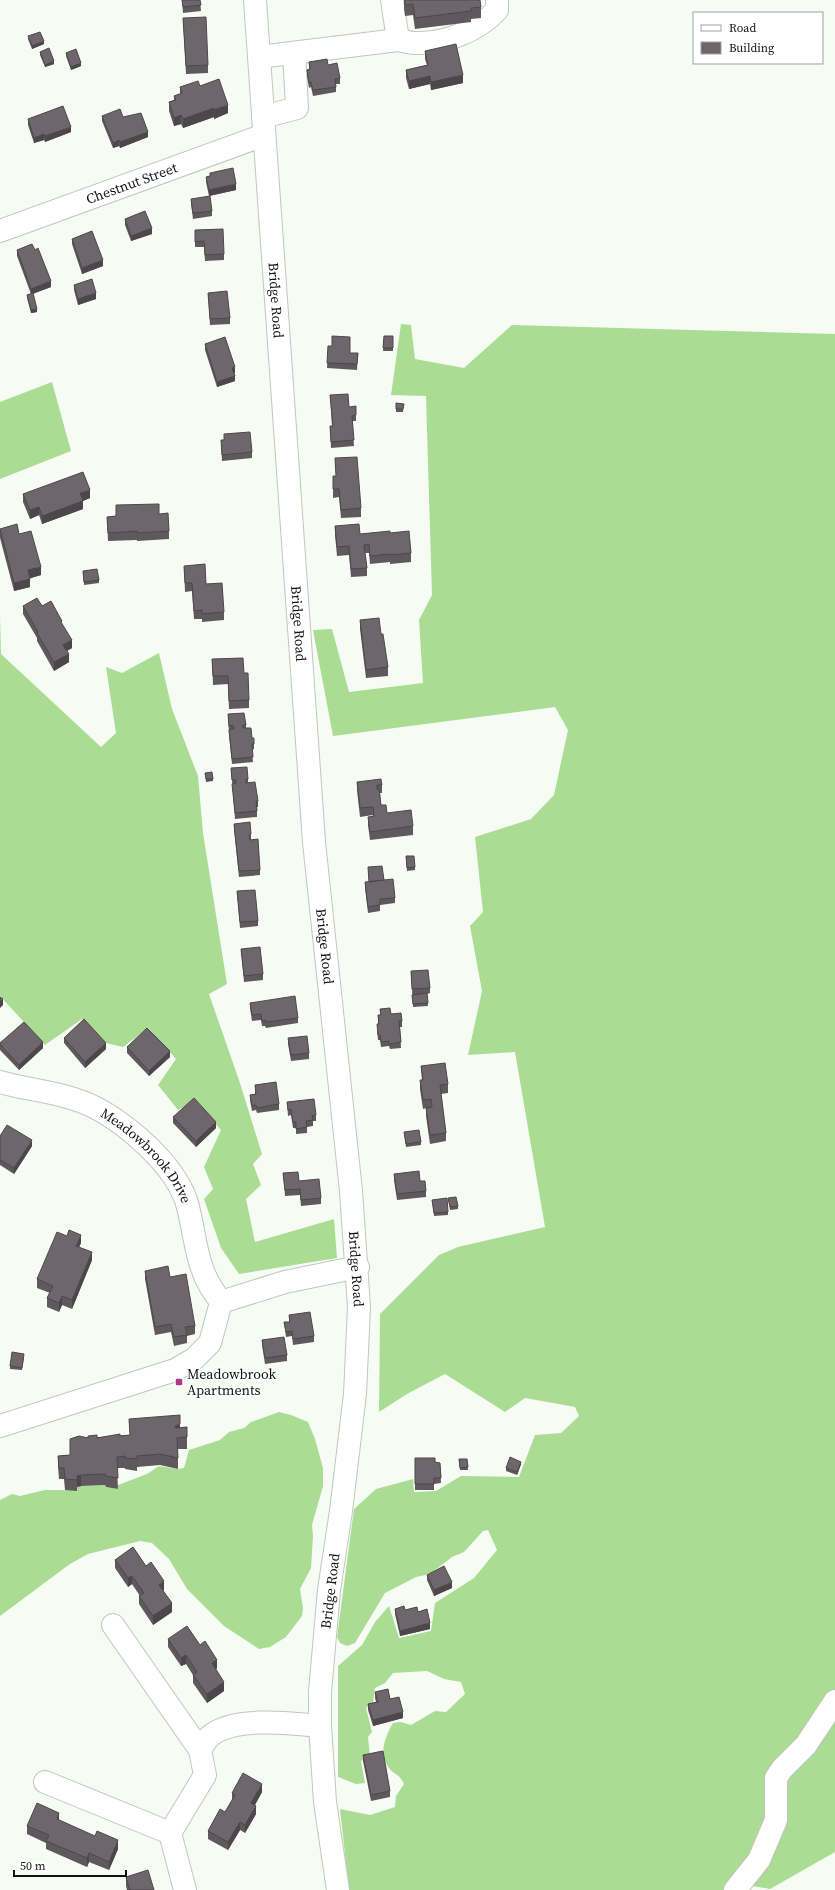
<svg xmlns="http://www.w3.org/2000/svg" width="835" height="1890" font-family="'Source Serif 4',serif">
<rect width="100%" height="100%" fill="#f6fcf4"/>
<!-- forest -->
<path fill="#aadc94" d="M401,324L411,325L415,359L464,368L512,325L835,334V1691L800,1747L773,1818L731,1890H349L340,1809L370,1815L395,1807L396,1796L404,1784C398,1772 395,1776 389,1768C378,1754 385,1737 393,1723L401,1722L411,1725L435,1711L446,1712L465,1694L461,1682L444,1679L427,1671L393,1673L385,1683L375,1688L373,1703L366,1708L372,1732L368,1737L370,1757L361,1761L365,1783L356,1784L338,1777V1666L362,1645L375,1622L389,1606L399,1638L431,1631L435,1603L474,1578L497,1550L488,1530L483,1531L464,1552L452,1557L430,1574L416,1577L385,1593L355,1643L347,1646L340,1643L337,1637L354,1509L376,1489L413,1479L414,1492L436,1491L461,1476L519,1477L535,1435L561,1433L579,1416L575,1407L525,1398L505,1412L445,1374L407,1394L379,1412L380,1314L439,1255L458,1247L545,1227L515,1052L468,1055L482,991L470,926L483,912L475,837L531,819L554,795L568,730L555,707L333,736L313,630L332,629L349,692L423,683L419,620L432,595L426,396L391,395Z
M52,382L71,451L0,479V402Z
M0,614L1,654L101,747L116,733L106,667L122,673L159,653L172,709L198,776L203,833L227,984L209,994L240,1083L262,1154L253,1164L261,1185L246,1199L255,1242L334,1219L337,1258L239,1274L221,1248L204,1199L213,1189L204,1167L221,1130L195,1101L178,1110L158,1085L176,1059L148,1028L123,1047L106,1043L82,1019L45,1045L0,996Z
M279,1412L291,1415L308,1422L315,1439L323,1468V1486L312,1525L313,1536L311,1568L300,1589L303,1608L302,1616L286,1637L270,1647L259,1649L224,1626L187,1589L169,1559L152,1543L140,1541L88,1554L70,1564L0,1616V1500L12,1494L20,1496L45,1490H65L81,1486L105,1485L106,1487L118,1489V1485L147,1474L159,1466L178,1469L184,1468L189,1450L220,1440L229,1432L244,1428L251,1422Z
M835,1708V1852L770,1889L748,1885L780,1791Z"/>
<g fill="none" stroke-linecap="round" stroke-linejoin="round">
<!-- minor casing -->
<g stroke="#c1c6be" stroke-width="24">
<g id="minor">
<path d="M398,40C404,41 410,43 416,43C444,44 478,31 497,10V0"/>
<path d="M259,57L398,40L392,0"/>
<path d="M263,117L297,108L294,53"/>
<path id="s1" d="M0,231L264,135"/>
<path id="s2" d="M0,1082C24,1089 50,1091 74,1099C114,1111 171,1159 186,1200C193,1222 194,1246 202,1268C206,1281 213,1291 221,1302"/>
<path d="M0,1426L175,1370L194,1359L210,1343L221,1302L285,1282L358,1267"/>
<path d="M113,1625L200,1750L205,1775L170,1833"/>
<path d="M200,1750C203,1746 205,1741 209,1737C232,1716 290,1723 320,1726"/>
<path d="M45,1782L170,1833L185,1890"/>
<path d="M735,1890L759,1860L776,1820V1778L782,1769L806,1745L835,1701"/>
</g>
</g>
<!-- major casing -->
<g stroke="#c1c6be" stroke-width="24">
<g id="major">
<path id="s3" d="M255,0L314,842L351,1191L359,1307L355,1394L341,1511L329,1590L320,1692V1726L325,1802L338,1890"/>
</g>
</g>
<!-- minor -->
<use href="#minor" stroke="#fff" stroke-width="22"/>
<!-- major -->
<use href="#major" stroke="#fff" stroke-width="22"/>
</g>
<!-- wall -->
<path fill="#5f585c" d="M182,0H200L201,11L183,13Z
M404,0L481,7V18L471,19V22L415,29L413,15L405,16L404,9Z
M183,18L208,65V73L186,74Z
M28,36L44,44L32,49L28,39Z
M425,51L463,83L431,90L430,84L409,89L406,78V70L427,65L425,59Z
M40,52L54,64L45,67L40,55Z
M66,53L81,66L71,70L66,56Z
M309,62L328,65L340,78V84H336V92L313,96L311,87L309,88L307,76V70L309,69Z
M200,86L228,113L214,119V117L183,128L181,124L174,126L169,111V102L174,100V96L180,94V87Z
M102,116L123,117L148,137L120,148L119,146L113,148L102,121Z
M28,119L71,132L45,142L44,140L34,143L28,125Z
M210,173L236,190L209,196L206,182V177L210,176Z
M191,199L212,211V216L193,219L191,204Z
M125,219L152,234L131,241L125,225Z
M195,230L224,254V260L205,261L204,247H195Z
M72,239L103,266L82,274L72,244Z
M17,250L51,287L33,294L37,312L31,313L27,298V295L31,294L17,256Z
M74,285L96,299L78,305L74,290Z
M208,293L230,318V324L210,325Z
M384,336H393V351H383Z
M205,344L235,373H234L235,381L217,387L205,350Z
M328,346L350,353H358L357,370L327,368Z
M330,395L349,407L356,415V421H352L354,446L331,448L330,426H332Z
M396,403L404,404L403,412H396Z
M224,434L252,452V458L222,461L221,440H224Z
M335,458L361,508V517L341,518L339,497L333,498V476H336Z
M23,494L90,498L83,501V509L42,524L39,515L30,519L23,502Z
M116,505L159,514L169,531V539L137,541V540L108,541L107,517L116,516Z
M335,526L360,534L390,533L411,553V562L390,564V562L370,564L369,553H365L367,568V576L351,577L349,555L337,556L335,535Z
M0,529L19,534L41,575L30,578V587L14,591L0,538Z
M184,566L206,584L224,612V620L202,622V619H194L192,591L185,592Z
M83,571L99,580V583L84,585Z
M23,606L62,624L72,648L67,651L69,662L54,671L37,641V638L23,614Z
M360,620L388,667V676L366,678L360,629Z
M212,659L244,673L249,700V708L229,709L228,684L213,685Z
M228,714L246,725V728L252,738L254,744V749L252,750L253,762L232,764L229,735Z
M231,768L248,779V783L258,801V807H257V817L235,819Z
M205,773L213,779V781L206,782Z
M357,782L382,785V793H380L381,805L387,813L413,826V835L370,840L368,825V817L373,816V815L360,817L357,790Z
M234,824L251,834V840L260,870V875L239,877L234,829Z
M406,856L415,867V870L407,871Z
M368,870L384,880L395,898V903L380,905V911L368,913L365,888V882H369Z
M237,891L258,921V926L240,928Z
M241,949L263,974V980L244,982Z
M411,971L430,988V993L427,994L428,1006L413,1007Z
M250,1003L298,1018V1023L266,1028L265,1026H262L261,1020L252,1021L250,1008Z
M380,1009L391,1014L402,1021V1027H400L401,1048L390,1049L389,1046L381,1047L380,1040H378L377,1029V1024H378V1015H380Z
M64,1038L106,1049L85,1068L64,1043Z
M288,1038L309,1053V1059L291,1061L288,1044Z
M0,1043L43,1048L19,1070L0,1050Z
M127,1047L170,1057L149,1076L127,1053Z
M421,1066L448,1084V1093L441,1094L446,1133V1141L430,1144L426,1116V1108L423,1109L420,1089V1080H422Z
M255,1085L279,1104V1110L257,1113L256,1110L252,1111L250,1100V1095L255,1094Z
M287,1102L316,1115V1121H313V1126L307,1127V1133L296,1134V1128H293L291,1115L288,1116Z
M173,1117L216,1128L196,1147L173,1123Z
M404,1132L421,1142V1145L406,1147Z
M0,1136L32,1146L14,1174L0,1165Z
M283,1173L299,1181L321,1198V1204L301,1206L300,1195L285,1196Z
M394,1174L426,1191V1197L397,1200L394,1180Z
M448,1198L458,1206V1209L450,1210Z
M432,1200L448,1212V1215L434,1216Z
M81,1243L79,1247L92,1260L72,1309L62,1305L59,1312L47,1307V1298L50,1293L37,1288V1279Z
M145,1271L170,1277L195,1326V1334L187,1336V1343L174,1346L171,1332L155,1335L145,1279Z
M289,1315L314,1336V1342L293,1345L292,1336L286,1337L284,1322H289Z
M262,1340L287,1355V1361L265,1364L262,1345Z
M24,1357L22,1370L10,1369V1366Z
M129,1419L180,1428L187,1427V1449H178V1469L160,1465L137,1467V1471L125,1469V1468H117L118,1489L106,1487L105,1485L81,1486L77,1487V1491L65,1490L64,1479H59L58,1467V1456L70,1455V1439L130,1435Z
M415,1458L440,1463L441,1483L434,1484V1490H415Z
M459,1459H467L468,1470H460Z
M521,1464L517,1475L506,1471V1468Z
M115,1560L146,1566L164,1590H163L172,1612L153,1625L139,1604V1596H140L132,1584L128,1587L115,1568Z
M427,1575L452,1588L434,1596L427,1580Z
M395,1609L418,1612L430,1629L400,1636L395,1614Z
M168,1639L200,1645L217,1668L216,1669L224,1691L207,1703L193,1683V1675L186,1664L181,1666L168,1647Z
M375,1692L390,1699L403,1718L373,1726L368,1710V1704L376,1702L375,1698Z
M363,1755L390,1791V1797L371,1801L363,1761Z
M262,1792L255,1805L256,1814L245,1833L240,1830L228,1850L208,1839V1831L225,1812L232,1801V1793Z
M59,1820L118,1849L109,1870L89,1862L87,1867L46,1849V1843L27,1834V1826Z
M126,1877L154,1890H127L126,1886Z"/>
<!-- shaded-wall -->
<path fill="#4d474b" d="M44,41V44L32,49V46Z
M54,61V64L45,67V65Z
M81,63V66L71,70V67Z
M463,75V83L431,90V82Z
M430,76V84L409,89V81Z
M228,105V113L214,119V110Z
M214,108V117L183,128V119Z
M181,115V124L174,126V118Z
M71,127V132L45,142V136Z
M148,132V137L120,148V142Z
M44,134V140L34,143V138Z
M119,140V146L113,148V143Z
M236,184V190L209,196V190Z
M152,228V234L131,241V236Z
M103,260V266L82,274V268Z
M51,281V287L31,294V289Z
M96,293V299L78,305V299Z
M37,309V312L31,313V310Z
M235,367V373L232,374V368Z
M235,376V381L217,387V382Z
M90,490V498L80,502V493Z
M83,501V509L42,524V516Z
M39,507V515L30,519V510Z
M41,567V575L28,579V570Z
M30,579V587L14,591V583Z
M72,640V648L63,653V645Z
M69,654V662L54,671V662Z
M3,999V1005L0,1008V1002Z
M43,1042V1048L19,1070V1065Z
M106,1043V1049L85,1068V1062Z
M170,1051V1057L149,1076V1071Z
M216,1122V1128L196,1147V1141Z
M32,1140V1146L14,1174V1168Z
M81,1235V1243L76,1254V1246Z
M92,1252V1260L72,1309V1300Z
M62,1296V1305L59,1312V1303Z
M180,1424V1435L175,1437V1426Z
M521,1462V1464L517,1475V1472Z
M81,1475V1486L77,1487V1476Z
M132,1576V1584L128,1587V1578Z
M164,1581V1590L159,1593V1585Z
M452,1582V1588L434,1596V1590Z
M172,1603V1612L153,1625V1616Z
M430,1623V1629L400,1636V1631Z
M186,1655V1664L181,1666V1658Z
M217,1660V1668L212,1672V1663Z
M224,1682V1691L207,1703V1694Z
M403,1712V1718L373,1726V1720Z
M262,1784V1792L251,1812V1803Z
M256,1806V1814L245,1833V1825Z
M59,1813V1822L57,1819Z
M240,1822V1830L228,1850V1842Z
M118,1840V1849L109,1870V1862Z
M89,1853V1862L87,1867V1858Z"/>
<!-- building -->
<path fill="#6e666b" stroke="#4d474b" d="M182,0H200L201,5L183,7Z
M405,0H480L481,7L471,8V11L415,18L413,4L405,5Z
M206,17L208,65L186,66L183,18Z
M40,32L44,41L32,46L28,36Z
M456,44L463,75L431,82L430,76L409,81L406,70L428,65L425,51Z
M49,48L54,61L45,65L40,52Z
M76,49L81,63L71,67L66,53Z
M327,59L328,65L337,63L340,78L335,79L336,87L313,90L311,82H309L307,70L310,69L309,62Z
M219,79L228,105L214,110V108L183,119L181,115L174,118L169,102L176,100L174,96L182,93L180,87L198,81L200,86Z
M63,106L71,127L45,136L44,134L34,138L28,119Z
M120,109L123,117L141,113L148,132L120,142L119,140L113,143L102,116Z
M233,168L236,184L209,190L206,177L210,176V173Z
M210,196L212,211L193,213L191,199Z
M145,211L152,228L131,236L125,219Z
M223,229L224,254L205,255L204,241L195,242V230Z
M92,231L103,260L82,268L72,239Z
M32,244L35,250L38,248L51,281L31,289L17,250Z
M92,279L96,293L78,299L74,285Z
M227,291L230,318L210,319L208,293Z
M33,293L37,309L31,310L27,295Z
M332,336L350,337V353H358L357,364L327,363L328,346H332Z
M384,336H393V348H383Z
M225,337L235,367L232,368L235,376L217,382L205,344Z
M348,394L349,407L356,406V415L352,416L354,440L331,442L330,426H333L330,395Z
M396,403L404,404L403,409H396Z
M250,432L252,452L222,455L221,440H224V434Z
M357,457L361,508L341,510L339,489H333V476H336L335,458Z
M83,472L90,490L80,493L83,501L42,516L39,507L30,510L23,494Z
M159,504V514L168,513L169,531L137,533V531L108,533L107,517L116,516V505Z
M17,524L19,534L31,531L41,567L28,570L30,579L14,583L0,529Z
M359,524L360,534L390,531V533L409,531L411,553L390,555V554L370,556L369,544L364,545L367,568L351,569L349,546L337,547L335,526Z
M205,564L206,584L222,583L224,612L202,614V610L194,611L192,583H185L184,566Z
M97,569L99,580L84,582L83,571Z
M37,598L42,606L51,601L62,621L61,622L72,640L63,645L69,654L54,662L37,633L38,632L23,606Z
M379,618L381,634H383L388,667L366,670L360,620Z
M243,658L244,673H248L249,700L229,701L228,676H213L212,659Z
M244,713L246,725H243V728H251L252,738H254V744H252L253,757L232,759L229,730L234,729L233,725L229,726L228,714Z
M247,767L248,779H246V783L255,782L258,801H256L257,811L235,813L232,784L236,783V780H232L231,768Z
M212,772L213,779H206L205,773Z
M381,779L382,785H377V789H379L381,805H386L387,813L411,810L413,826L370,832L368,817L374,816L373,807L360,808L357,782Z
M250,822L251,834L249,835L250,840L258,839L260,870L239,871L234,824Z
M406,856H414L415,867L407,868Z
M382,866L384,880L369,882L368,867Z
M393,879L395,898L380,899V905L368,907L365,882Z
M255,890L258,921L240,922L237,891Z
M260,947L263,974L244,976L241,949Z
M428,970L430,988L412,989L411,971Z
M427,993L428,1003L413,1004L412,995Z
M295,996L298,1018L266,1022L265,1020L262,1021L261,1014L252,1015L250,1003Z
M0,997L3,999L0,1002Z
M390,1008L391,1014L401,1013L402,1021H399L401,1042L390,1044L389,1041L381,1042L380,1035H378L377,1024H379L378,1015H381L380,1009Z
M84,1019L106,1043L85,1062L64,1038Z
M24,1022L43,1042L19,1065L0,1044V1043Z
M147,1028L170,1051L149,1071L127,1047Z
M307,1036L309,1053L291,1055L288,1038Z
M445,1063L448,1084L440,1085L446,1133L430,1135L426,1108L432,1107L431,1099L423,1100L420,1080H423L421,1066Z
M276,1082L279,1104L257,1108L256,1105L252,1106L250,1095L256,1094L255,1085Z
M194,1098L216,1122L196,1141L173,1117Z
M314,1099L316,1115L312,1116L313,1120L306,1121L307,1127L296,1129V1122H293L291,1109L288,1110L287,1102Z
M7,1125L32,1140L14,1168L0,1160V1136Z
M419,1130L421,1142L406,1144L404,1132Z
M419,1171L420,1181H425L426,1191L397,1194L394,1174Z
M298,1172L299,1181L319,1179L321,1198L301,1200L300,1189L285,1190L283,1173Z
M456,1197L458,1206L450,1207L448,1198Z
M447,1198L448,1212L434,1213L432,1200Z
M69,1230L81,1235L76,1246L92,1252L72,1300L62,1296L59,1303L47,1298L53,1286L37,1279L57,1232L67,1236Z
M168,1266L170,1277L186,1274L195,1326L185,1327L187,1335L174,1337L171,1324L155,1327L145,1271Z
M310,1312L314,1336L293,1339L292,1331L286,1332L284,1322H290L289,1315Z
M284,1337L287,1355L265,1358L262,1340Z
M12,1352L24,1354L22,1368L10,1366Z
M180,1415V1424L175,1426L176,1428L187,1427V1437L177,1438L178,1458L160,1454L137,1456V1459L125,1458V1456L117,1457L118,1478L106,1476L105,1474L81,1475L77,1476V1480L65,1479L64,1468H59L58,1456L70,1455V1439L79,1436L88,1438V1436L97,1435V1438L120,1434V1436L130,1435L129,1419Z
M510,1457L521,1462L517,1472L506,1468Z
M415,1458H435V1462L440,1463L441,1478H434V1484H415Z
M459,1459H467L468,1467L460,1468Z
M133,1547L146,1566L151,1562L164,1581L159,1585L172,1603L153,1616L139,1596L144,1593L132,1576L128,1578L115,1560Z
M444,1566L452,1582L434,1590L427,1575Z
M404,1606L405,1610L417,1607L418,1612L427,1609L430,1623L400,1631L395,1609Z
M187,1626L200,1645L205,1641L217,1660L212,1663L224,1682L207,1694L193,1675L197,1672L186,1655L181,1658L168,1639Z
M388,1689L390,1699L399,1697L403,1712L373,1720L368,1704L378,1702L375,1692Z
M383,1751L390,1791L371,1795L363,1755Z
M243,1773L262,1784L251,1803L256,1806L245,1825L240,1822L228,1842L208,1831L220,1809L225,1812L235,1795L232,1793Z
M37,1803L59,1813L57,1819L95,1836L97,1831L118,1840L109,1862L89,1853L87,1858L46,1841L49,1835L27,1826Z
M148,1870L154,1890H130L126,1877Z"/>
<!-- markers -->
<rect fill="#ac368e" stroke="#fff" stroke-width="1.5" x="175" y="1378" width="8" height="8" rx="2"/>
<g text-anchor="middle" stroke-width="3" stroke-linejoin="round" paint-order="stroke">
<!-- street labels -->
<g font-size="14" fill="#111311" stroke="#fff">
<text dy="5" stroke="none"><textPath href="#s1" startOffset="140">Chestnut Street</textPath></text>
<text dy="5" stroke="none"><textPath href="#s3" startOffset="301">Bridge Road</textPath></text>
<text dy="5" stroke="none"><textPath href="#s3" startOffset="625">Bridge Road</textPath></text>
<text dy="5" stroke="none"><textPath href="#s3" startOffset="949">Bridge Road</textPath></text>
<text dy="5" stroke="none"><textPath href="#s2" startOffset="170">Meadowbrook Drive</textPath></text>
<text dy="5" stroke="none"><textPath href="#s3" startOffset="1273">Bridge Road</textPath></text>
<text transform="translate(330 1591) rotate(-83)" y="5">Bridge Road</text>
</g>
<!-- poi labels -->
<g font-size="14" fill="#111311" stroke="#fff" text-anchor="start">
<text x="187" y="1379">Meadowbrook<tspan x="187" dy="16">Apartments</tspan></text>
</g>
</g>
<!-- legend -->
<rect x="693" y="12" width="130" height="52" fill="#ffffff" stroke="#a0a1a0"/>
<rect x="701" y="25" width="20" height="6" fill="#ffffff" stroke="#a0a1a0"/>
<text x="729" y="32" font-size="12" fill="#111311">Road</text>
<rect x="701" y="42" width="20" height="12" fill="#6e666b" stroke="#a0a1a0"/>
<text x="729" y="52" font-size="12" fill="#111311">Building</text>
<!-- scale -->
<path d="M14 1870v6h112v-6" fill="none" stroke="#111311" stroke-width="2"/>
<text x="20" y="1870" font-size="12" fill="#111311" stroke="#ffffff" stroke-width="3" paint-order="stroke">50 m</text>
</svg>
